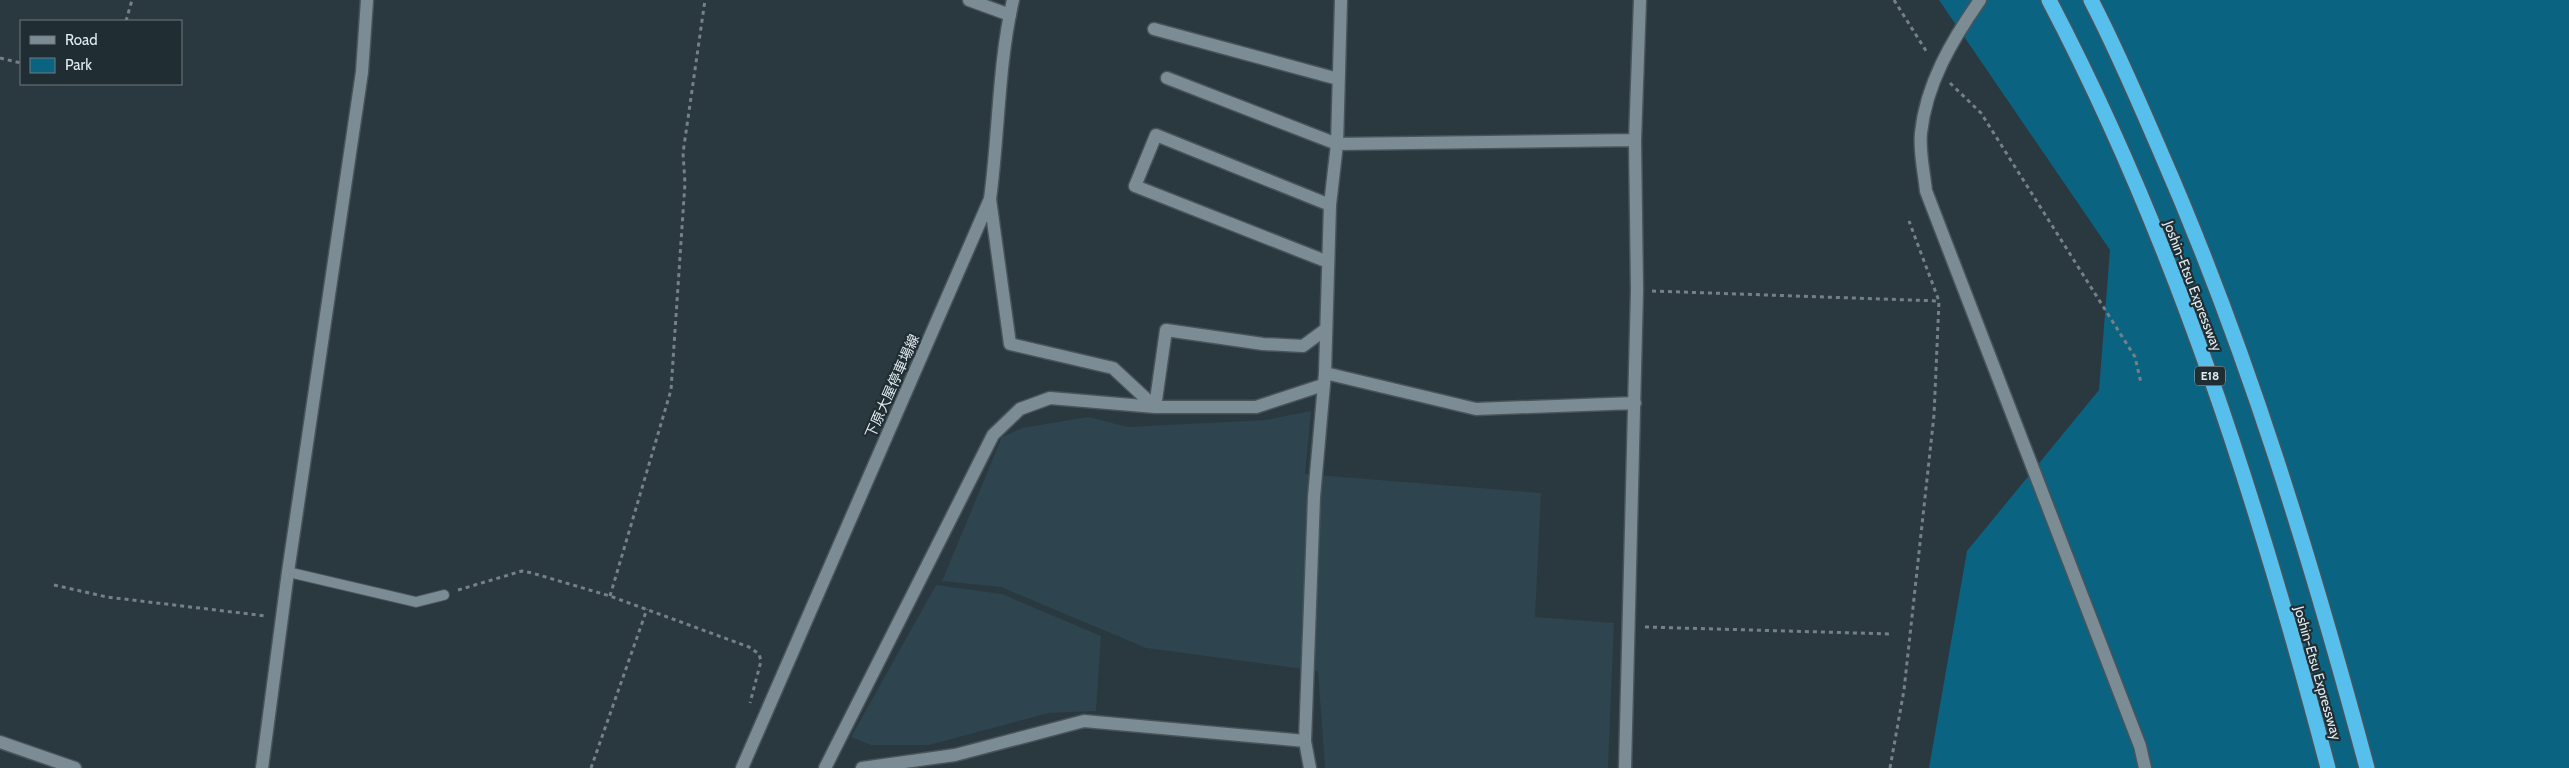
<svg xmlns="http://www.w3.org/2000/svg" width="2569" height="768" font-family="Cabin,'Noto Sans JP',sans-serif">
<rect width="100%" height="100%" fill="#2a383f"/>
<!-- built -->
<path fill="#2e444e" d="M1311,411L1305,474L1541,493L1535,617L1614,623L1608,768H1325L1318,671L1146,648L1001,587L942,581L1002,437L1022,428L1088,417L1128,427L1265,420Z
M936,585L1002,594L1101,636L1096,711L1049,713L929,745H871L851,737Z"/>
<!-- green -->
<path fill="#0b6382" d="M1939,0H2569V768H1929L1967,551L2099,390L2110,250Z"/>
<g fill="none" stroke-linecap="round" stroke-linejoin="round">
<!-- service casing -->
<g stroke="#48545a" stroke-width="12">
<path id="service" d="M288,572L416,602L444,595"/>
</g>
<!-- minor casing -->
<g stroke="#48545a" stroke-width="15">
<path id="minor" d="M969,0L1010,15
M1154,29L1338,79
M1167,78L1337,144L1635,140
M990,199L1010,344L1113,368L1155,407
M1328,262L1135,186L1156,135L1330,205
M1325,373L1476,409L1635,403
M1155,407L1166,330L1263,344L1303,346L1326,329
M0,742L75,768
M262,768L288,572L362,72L367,0
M825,768L993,435L1020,409L1050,398L1155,407H1256L1323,385
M862,768L955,755L1084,721L1305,741
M1310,768L1305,741L1314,497L1325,373L1330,205L1337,144L1341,0
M1625,768L1637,290L1635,140L1640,0"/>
</g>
<!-- tertiary casing -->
<g stroke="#48545a" stroke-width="15">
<path id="tertiary" d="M1980,0C1952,40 1926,84 1921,133C1919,151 1924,172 1926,191L2140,746L2145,768"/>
</g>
<!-- secondary casing -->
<g stroke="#48545a" stroke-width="15">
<path id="secondary" d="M742,768L990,199C999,133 998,65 1013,0"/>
</g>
<!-- motorway casing -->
<g stroke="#48545a" stroke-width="18">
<path id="motorway" d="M2049,0C2176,242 2259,505 2328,768
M2091,0C2117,50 2139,102 2161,153C2248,352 2311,559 2367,768"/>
</g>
<!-- path -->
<path stroke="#758187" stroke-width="3" stroke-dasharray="4 4" stroke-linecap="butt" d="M1894,0L1928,54
M126,21L132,0
M0,58L21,63
M1950,83L1981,113L2135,357L2141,383
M1652,291L1939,301
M54,585L107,597L266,616
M458,590L522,571L532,573L610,596L749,647L759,654L761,661L750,703
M610,596L671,390L685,183L683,153L705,0
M1645,627L1892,634
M591,768L647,609
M1890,768L1904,690L1934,415L1939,301L1909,221"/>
<!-- service -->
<use href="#service" stroke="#7c8c94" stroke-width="10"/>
<!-- minor -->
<use href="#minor" stroke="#7c8c94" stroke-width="12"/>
<!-- tertiary -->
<use href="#tertiary" stroke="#7c8c94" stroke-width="12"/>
<!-- secondary -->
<use href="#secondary" stroke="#7c8c94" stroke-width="12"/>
<!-- motorway -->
<use href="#motorway" stroke="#56bfec" stroke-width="15"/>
</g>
<g text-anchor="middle" stroke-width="4.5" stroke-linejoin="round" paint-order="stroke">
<!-- shield labels -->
<rect fill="#202e34" stroke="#a8b2b7" stroke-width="1" x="2195" y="366.5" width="30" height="19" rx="4"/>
<g font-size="12" font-weight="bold" fill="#e2ebef">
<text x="2210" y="380">E18</text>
</g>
<!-- street labels -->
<g font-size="14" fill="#e2ebef" stroke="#202e34">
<text transform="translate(2193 286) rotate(69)" y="5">Joshin-Etsu Expressway</text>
<text transform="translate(892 386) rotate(-66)" y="5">下原大屋停車場線</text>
<text transform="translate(2318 673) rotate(74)" y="5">Joshin-Etsu Expressway</text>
</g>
</g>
<!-- legend -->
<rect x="20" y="20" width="162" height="65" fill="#202e34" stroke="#6e7a7f"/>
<rect x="30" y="36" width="25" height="8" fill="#7c8c94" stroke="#6e7a7f"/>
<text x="65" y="45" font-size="15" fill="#e2ebef">Road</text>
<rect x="30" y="58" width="25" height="15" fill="#0b6382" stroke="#6e7a7f"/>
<text x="65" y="70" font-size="15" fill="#e2ebef">Park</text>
</svg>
